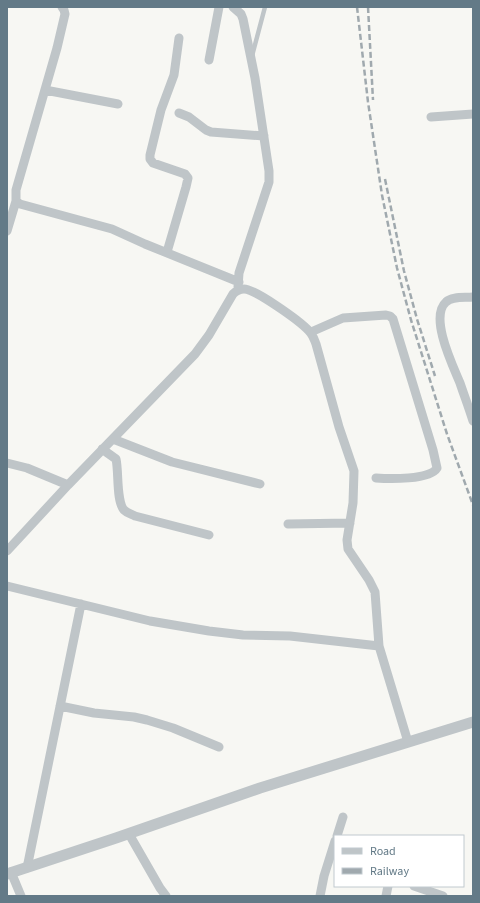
<svg xmlns="http://www.w3.org/2000/svg" width="480" height="903" font-family="'Source Sans 3',sans-serif">
<rect width="100%" height="100%" fill="#f7f7f3"/>
<g fill="none" stroke-linecap="round" stroke-linejoin="round">
<!-- service -->
<path stroke="#bfc5c8" stroke-width="4.5" d="M252,56L265,7"/>
<!-- minor -->
<path stroke="#bfc5c8" stroke-width="9" d="M62,7L64,10L65,14L57,48L16,190V201L20,204L112,229L145,244L239,282
M233,7L241,14L243,19L255,78L269,171V182L239,273L238,287
M209,60L219,7
M45,90L118,104
M179,113L189,117L206,130L211,132L264,136
M431,117L473,114
M7,231L16,201
M167,252L186,187L188,178L185,174L153,163L150,159V155L161,110L174,75L179,38
M473,297C465,298 452,296 446,302C429,317 453,366 460,383C464,395 469,408 473,421
M311,332L343,318L386,315L390,316L393,319L433,450L437,468C430,480 389,479 376,478
M113,439L172,462L260,484
M102,449L116,459C119,472 116,501 124,510C127,513 131,514 135,516L209,535
M7,463L27,468L68,485
M288,524L350,523
M7,551L68,485L195,354L209,335L233,294C236,291 239,289 244,289C255,289 300,321 309,331C313,335 314,339 316,344L339,427L354,471L353,503L347,540L348,549L369,580L375,592L379,646L408,742
M7,586L150,621L209,631L243,635L290,636L379,646
M60,706L94,713L134,717L147,720L173,728L219,747
M129,834L160,888L166,896
M337,836L343,817
M27,868L81,604
M11,872L21,896
M414,886L443,896
M320,896L324,876L335,841
M386,896L388,886"/>
<!-- tertiary -->
<path stroke="#bfc5c8" stroke-width="11" d="M7,874L116,838L260,788L473,722"/>
<!-- rail -->
<path stroke="#a0a9ae" stroke-width="2.5" stroke-dasharray="6 3" stroke-linecap="butt" d="M357,7L368,102L382,195L397,268L411,320L447,434L473,505
M368,7L373,100
M385,179L404,271L417,319L435,376"/>
</g>
<!-- border -->
<rect width="480" height="903" fill="none" stroke="#637a87" stroke-width="16"/>
<!-- legend -->
<rect x="334" y="835" width="130" height="52" fill="#ffffff" stroke="#c1cacf"/>
<rect x="342" y="848" width="20" height="6" fill="#bfc5c8" stroke="#c1cacf"/>
<text x="370" y="855" font-size="12" fill="#637a87">Road</text>
<rect x="342" y="868" width="20" height="6" fill="#a0a9ae" stroke="#c1cacf"/>
<text x="370" y="875" font-size="12" fill="#637a87">Railway</text>
</svg>
